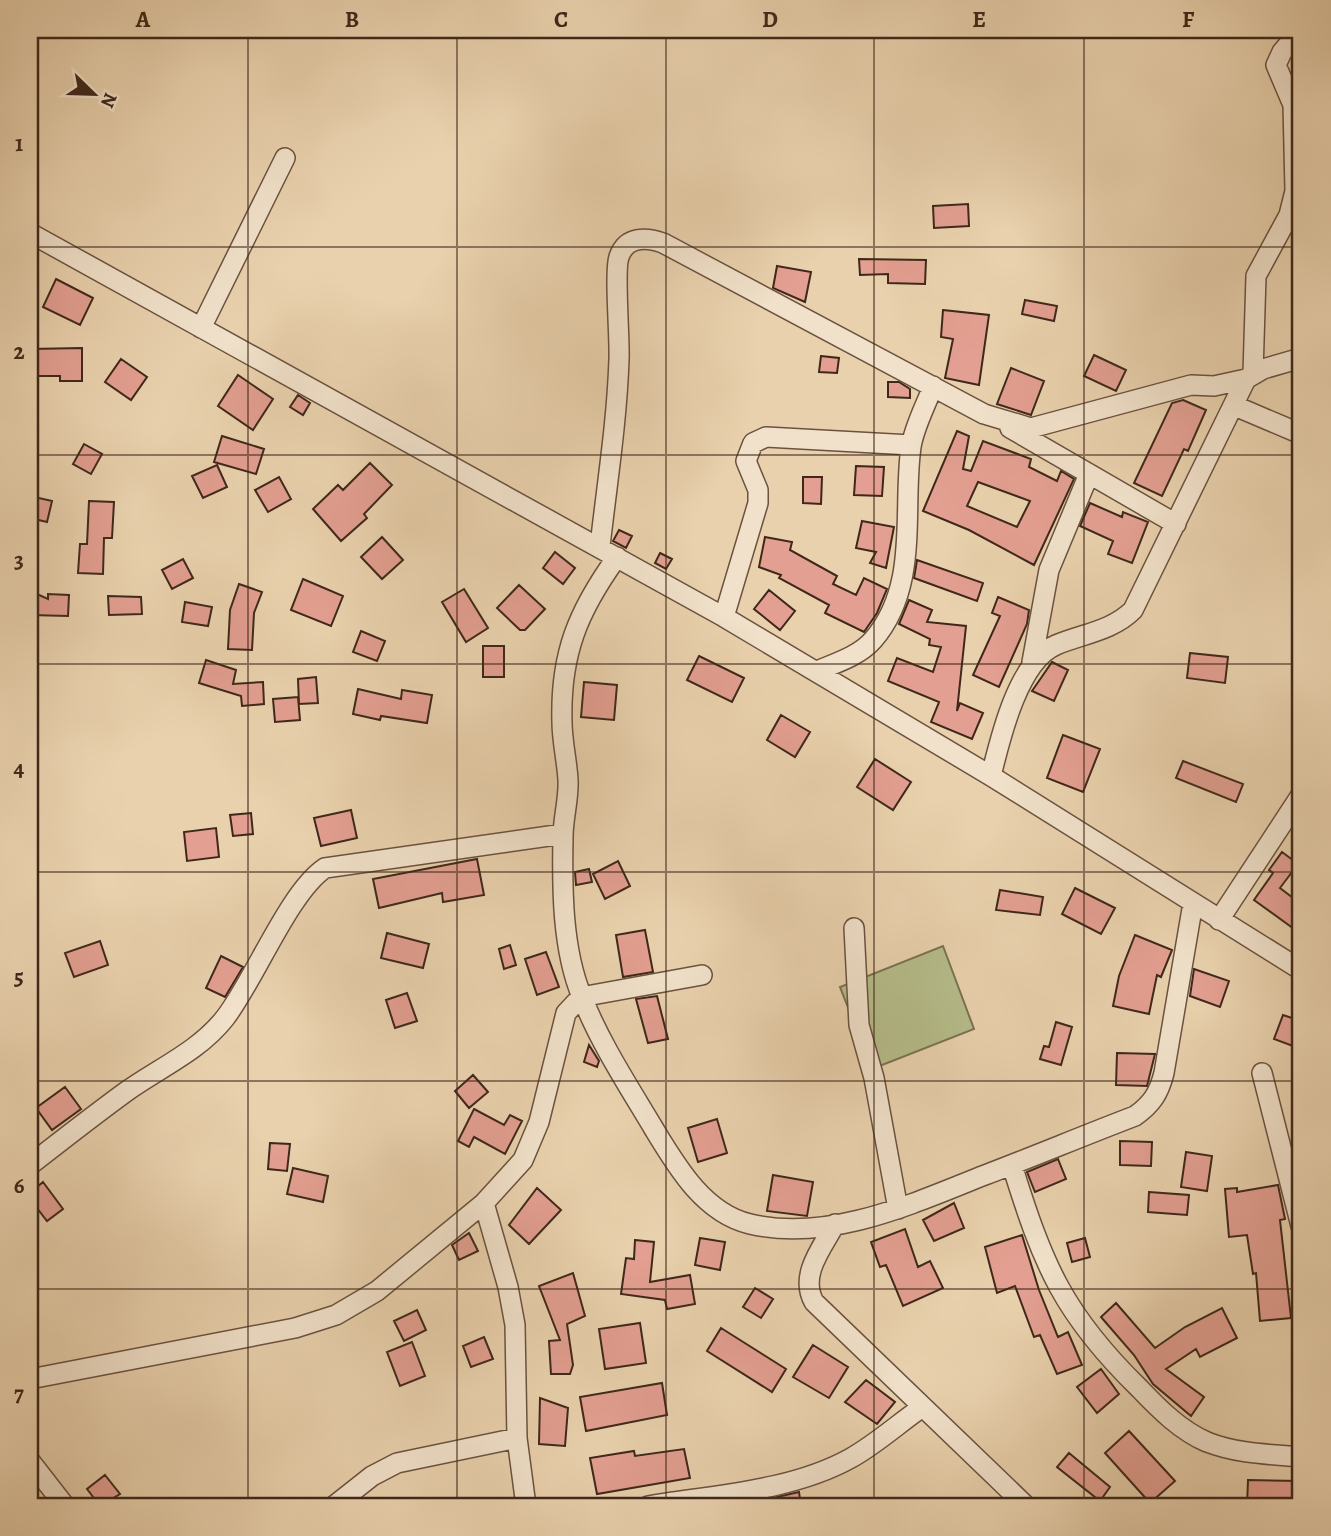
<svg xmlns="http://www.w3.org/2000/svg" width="1331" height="1536" font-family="Alegreya,serif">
<rect width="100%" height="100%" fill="#e9d1ad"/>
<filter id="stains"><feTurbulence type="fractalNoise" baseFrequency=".00286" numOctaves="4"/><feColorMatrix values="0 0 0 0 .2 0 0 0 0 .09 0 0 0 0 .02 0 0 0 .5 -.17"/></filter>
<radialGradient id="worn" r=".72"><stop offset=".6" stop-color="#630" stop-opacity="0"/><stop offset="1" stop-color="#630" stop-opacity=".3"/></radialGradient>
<!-- green -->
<path fill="#b5bc8a" stroke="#7a7252" stroke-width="2" d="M943,946L974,1029L872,1069L840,987Z"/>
<!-- building -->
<path fill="#e39f91" stroke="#3f281a" stroke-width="2" fill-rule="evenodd" d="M968,204L969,226L934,228L933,206Z
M859,259L926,260L925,284L888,283V274L860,275Z
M777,266L811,272L805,302L773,288Z
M56,279L93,298L80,325L43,307Z
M1025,300L1057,306L1054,321L1022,314Z
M943,310L989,315L979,385L945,378L953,339L941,337Z
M82,348V381H60V376H30V349Z
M1094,355L1126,370L1116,391L1084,376Z
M821,356L839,358L837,373L819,372Z
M121,359L147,377L131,400L105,382Z
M1011,368L1044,381L1031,415L997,404Z
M238,375L273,399L253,430L218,406Z
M888,382H899L910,389V398L888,397Z
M298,395L310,403L303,415L290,407Z
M1183,400L1206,410L1188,451L1184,449L1162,496L1134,483L1172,403Z
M957,431L969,436L963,469L971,471L983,441L1031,459L1029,467L1057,481L1061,471L1074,479L1034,565L969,530L923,511ZM978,482L1030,501L1017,527L967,506Z
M222,436L264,449L256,474L214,462Z
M84,444L102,454L91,474L73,464Z
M370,463L392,485L364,514L367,518L341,541L313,509L338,485L343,490Z
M217,465L227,487L203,498L192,476Z
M856,466L884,467L882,496L854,495Z
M279,477L291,499L268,512L255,490Z
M803,477H822L821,504L803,503Z
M30,496L52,501L47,522L30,518Z
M89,501L114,502L112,538H104L103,574L78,573L80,544H87Z
M1090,503L1122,517L1123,512L1148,522L1132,563L1108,554L1113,541L1080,526Z
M862,521L894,527L886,568L870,563L876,552L856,548Z
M619,530L632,536L626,548L613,541Z
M382,537L403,560L382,579L361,557Z
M765,537L792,542L790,550L837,576L833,584L856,595L864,578L887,589L877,613L864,632L825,613L829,605L779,578L781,575L759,567Z
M555,552L575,568L563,584L543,568Z
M660,553L672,559L666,569L655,563Z
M183,559L193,578L172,589L162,570Z
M917,560L983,583L977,601L914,578Z
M303,579L343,596L331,626L291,610Z
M239,584L262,592L254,613L252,650L228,649L230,610Z
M519,585L545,609L525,630H520L497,608Z
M464,589L488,628L466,642L442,602Z
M769,590L795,611L780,630L754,609Z
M30,591L48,599V594L69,595L68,616L30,615Z
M108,596L141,597L142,614L109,615Z
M998,597L1029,610L1027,624L999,687L973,675L1000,616L992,613Z
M909,600L932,610L927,622L966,626L957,711L960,703L983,713L972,739L931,722L939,702L888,681L897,658L933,672L941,647L929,645L930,639L899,624Z
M185,602L212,607L208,626L182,622Z
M361,631L385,641L377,661L353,652Z
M483,646H504V677H483Z
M1190,653L1228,657L1225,683L1187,678Z
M699,656L744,678L732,702L687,680Z
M206,660L236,670L233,684L263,682L264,704L242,706L241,696L199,683Z
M1052,662L1068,670L1054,701L1032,691Z
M316,677L318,703L299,704L298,679Z
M584,682L617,685L614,720L581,717Z
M358,689L401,699L402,690L432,695L427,723L381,716L380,720L353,714Z
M298,697L300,720L275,722L273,699Z
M781,715L810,732L795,757L767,740Z
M1063,735L1100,749L1083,792L1047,778Z
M875,759L911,782L893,810L857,787Z
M1183,761L1243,784L1236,802L1176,778Z
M351,810L357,838L321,846L314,818Z
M251,813L253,834L233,836L230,815Z
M216,828L219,857L187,861L184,832Z
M1282,852L1298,864L1280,888L1301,904V934L1254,900L1273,873L1269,870Z
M477,859L484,895L443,902L442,893L379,908L373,879Z
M618,861L630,886L605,899L593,874Z
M589,869L592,882L576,885L575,872Z
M1075,888L1115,908L1101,934L1062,914Z
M1000,890L1043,897L1040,915L996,910Z
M645,930L653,972L623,977L616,935Z
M387,933L429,944L423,968L381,958Z
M1135,935L1172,950L1161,977L1157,975L1149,1014L1113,1006L1119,976Z
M100,941L108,965L74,977L65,953Z
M510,945L516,965L504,969L499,949Z
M546,952L559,987L537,995L525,959Z
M221,956L243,967L225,997L206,988Z
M1194,969L1229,981L1220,1007L1190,996Z
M407,993L417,1021L395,1028L386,1000Z
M657,996L668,1039L648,1043L636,999Z
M1283,1015L1301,1021V1049L1274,1039Z
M1056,1022L1072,1027L1061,1065L1040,1059L1044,1046L1049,1047Z
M589,1045L599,1061L597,1067L584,1062Z
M1117,1053L1155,1054L1147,1086L1116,1085Z
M473,1075L488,1092L469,1108L455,1091Z
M65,1087L81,1109L52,1130L36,1108Z
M474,1109L504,1125L510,1115L522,1121L505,1154L474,1137L469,1147L458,1141Z
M717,1119L727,1153L698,1162L688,1128Z
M1120,1141L1152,1142L1151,1166L1120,1165Z
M270,1143L290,1144L287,1171L268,1169Z
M1186,1152L1212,1156L1207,1191L1181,1187Z
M1058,1159L1066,1179L1035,1192L1027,1172Z
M293,1168L328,1176L323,1202L287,1194Z
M773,1175L813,1182L807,1216L767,1211Z
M43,1182L63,1209L47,1221L30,1199V1193Z
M1278,1185L1285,1219L1280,1220L1291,1318L1260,1321L1256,1273L1253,1274L1247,1235L1229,1237L1225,1189L1237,1188V1192Z
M537,1188L561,1210L529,1244L509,1225Z
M1149,1192L1189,1195L1187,1215L1148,1212Z
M954,1203L964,1228L934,1241L923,1220Z
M905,1229L918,1267L930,1261L943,1288L903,1306L886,1265L880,1267L871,1242Z
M469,1233L478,1251L459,1260L452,1245Z
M1022,1235L1039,1290L1058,1337L1068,1332L1082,1365L1057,1374L1040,1335L1034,1337L1015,1286L997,1293L985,1247Z
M700,1238L725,1242L720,1270L695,1265Z
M1085,1238L1090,1257L1072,1262L1067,1243Z
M635,1240L654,1242L650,1282L690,1275L695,1304L667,1309L665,1300L621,1294L626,1258L634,1259Z
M573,1273L585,1316L567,1324L573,1365L570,1374H551L549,1341L560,1340L539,1286Z
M755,1288L773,1299L761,1318L743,1307Z
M1116,1303L1155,1348L1185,1327L1222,1308L1237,1338L1200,1357L1196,1349L1166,1369L1204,1397L1191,1416L1153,1384L1134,1355L1101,1317Z
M417,1310L426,1330L404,1341L394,1321Z
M640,1323L646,1363L605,1369L599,1329Z
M721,1328L786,1369L772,1392L707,1351Z
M484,1337L493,1359L471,1367L463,1346Z
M412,1342L425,1376L400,1386L387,1352Z
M813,1345L848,1367L829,1398L793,1377Z
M1101,1369L1119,1394L1097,1413L1077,1387Z
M866,1380L895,1402L877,1424L845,1402Z
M662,1383L667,1415L586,1431L580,1397Z
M540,1398L568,1408L565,1446L539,1444Z
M1129,1431L1175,1481L1150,1503L1105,1453Z
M684,1449L690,1478L597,1494L590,1458L634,1451L635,1456Z
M1069,1453L1110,1487L1100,1501L1057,1467Z
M105,1475L120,1494L100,1506L87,1489Z
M1248,1480L1301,1481V1506H1247Z
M799,1492L801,1506H761L760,1501Z"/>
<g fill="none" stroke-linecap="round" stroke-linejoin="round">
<!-- minor casing -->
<g stroke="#6a523f" stroke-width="22">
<path id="minor" d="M30,233L724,617L991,776L1301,970
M201,328L285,158
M1253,373L1256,276L1289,215L1295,191L1293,105L1276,65L1282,52L1301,30
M1235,406L1301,434
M1010,428L1176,524
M600,546C607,484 617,421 619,359C620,339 614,270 619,257C626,236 646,237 663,243L984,414L1031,428L1191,385L1214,386L1246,379
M617,557C578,611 560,654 562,722C562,741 567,761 568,780C569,799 563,818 563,837C562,888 562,949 582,997C600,1043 629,1087 654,1129C677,1167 704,1213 750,1224C829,1243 914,1203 985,1175C1035,1156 1085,1135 1135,1116C1152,1104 1159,1093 1164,1073L1193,903
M724,617L758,503V490L746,461L753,443L766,437L911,445
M1032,662L1049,570L1089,474
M817,671C836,663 859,656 873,640C920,586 902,510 911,447C914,427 926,405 933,386
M991,776C1000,739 1018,661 1056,645C1082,634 1112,631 1133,610L1246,379L1263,369L1301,358
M1219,920L1301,795
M854,928L859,1025L874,1078L898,1209
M1262,1073L1301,1226
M30,1165C62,1140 94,1115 127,1091C161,1067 199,1051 225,1018C255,979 289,892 325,868L563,834
M1012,1165C1043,1265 1063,1314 1140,1389C1159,1409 1181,1431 1207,1442C1238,1454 1268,1454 1301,1457
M484,1203L508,1287L515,1325L517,1438L526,1506
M835,1224C822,1248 799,1275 814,1302L1026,1506
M30,1379L295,1328L336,1315L377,1291L484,1203L523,1160L539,1122L566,1013L581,997L702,975
M30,1461L65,1506
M334,1506L372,1476L397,1463L517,1438
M648,1506C714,1495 792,1491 851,1458C876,1444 898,1424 921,1408"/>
</g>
<!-- minor -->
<use href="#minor" stroke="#f1e1ca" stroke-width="19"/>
</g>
<!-- grid -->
<path fill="none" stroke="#3f281a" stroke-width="2" stroke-opacity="0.55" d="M248,30V1506M457,30V1506M666,30V1506M874,30V1506M1084,30V1506M30,247H1301M30,455H1301M30,664H1301M30,872H1301M30,1081H1301M30,1289H1301"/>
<!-- margin -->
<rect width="1331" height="1536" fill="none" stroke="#e9d1ad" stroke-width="77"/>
<!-- north arrow -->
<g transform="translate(94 94) rotate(113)" stroke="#f1e1ca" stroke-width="5" paint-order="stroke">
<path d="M0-5L12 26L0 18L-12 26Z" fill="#3f281a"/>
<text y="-10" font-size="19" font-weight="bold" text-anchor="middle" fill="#3f281a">N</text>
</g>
<rect x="38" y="38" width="1254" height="1460" fill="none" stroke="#3f281a" stroke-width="2.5"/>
<g font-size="23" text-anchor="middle" font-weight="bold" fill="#3f281a">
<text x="143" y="27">A</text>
<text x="352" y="27">B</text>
<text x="561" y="27">C</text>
<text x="770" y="27">D</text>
<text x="979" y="27">E</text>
<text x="1188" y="27">F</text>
<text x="19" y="151">1</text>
<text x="19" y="359">2</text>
<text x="19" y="568">3</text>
<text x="19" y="776">4</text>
<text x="19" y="984">5</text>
<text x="19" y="1193">6</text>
<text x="19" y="1401">7</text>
</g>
<rect width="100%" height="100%" filter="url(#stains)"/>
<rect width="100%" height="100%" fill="url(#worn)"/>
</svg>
